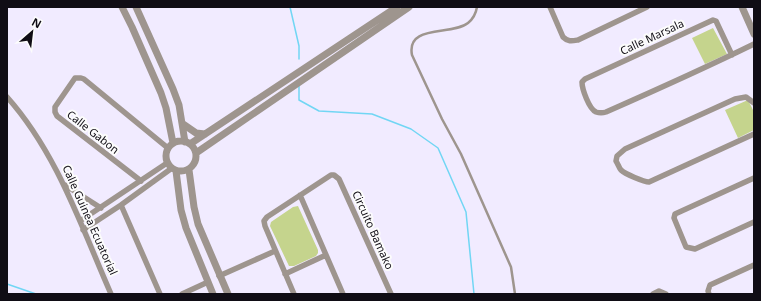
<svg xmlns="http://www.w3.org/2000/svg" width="761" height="301" font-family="'Noto Sans',sans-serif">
<rect width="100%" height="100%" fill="#f1ebff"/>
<!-- green -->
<path fill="#c5d48d" d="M713,28L727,54L705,64L692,38Z
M748,100L754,112V130L738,138L725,110Z
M298,206L318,250V253L316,256L294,266H289L270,226L271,222L293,207Z"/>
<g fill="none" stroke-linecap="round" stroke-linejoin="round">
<!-- stream -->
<path stroke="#71d6f4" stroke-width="1.5" d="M290,7L299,46V59
M299,86V100L319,111L372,114L411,129L438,148L466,212L474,294
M7,284L36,294"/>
<!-- service -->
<path stroke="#9e958e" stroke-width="2.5" d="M477,7C476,13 473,19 468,23C452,36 406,24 412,55L442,119L461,154L511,267L515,294"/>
<!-- minor -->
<path stroke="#9e958e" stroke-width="5.5" d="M550,7L563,37C568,42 572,41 578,40L647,7
M732,55L716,21L713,20L585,79L582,82C582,89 589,109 596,112C599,113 603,113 606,112C656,90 705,68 754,44
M7,97C57,153 81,226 111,294
M754,103L746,97L735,99L625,149L617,156L616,161C618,164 619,168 621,170C625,174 644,182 649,182L754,134
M754,178L675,214L674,218L686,247L695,249L754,222
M141,181L57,116L55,112V107L75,78H81L84,79L168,148
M65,185L101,208
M300,195L343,294
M121,205L160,294
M80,221L167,163
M83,230L121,205L172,168
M285,274L326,255
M219,276L275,251
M182,294L208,282
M294,294L265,226L264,221L267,217L331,175H334L339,179L391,294
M653,294L659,291L666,294
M709,294L708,291L710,285L754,265"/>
<!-- tertiary -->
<path stroke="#9e958e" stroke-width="7" d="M122,7L132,27L161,93L166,108L173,143
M136,7L173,89L179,105L185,142
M742,7L754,34
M183,124L196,133L205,134
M166 156a15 15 0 1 1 30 0a15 15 0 1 1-30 0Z
M190,144L397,7
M196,153L409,7
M189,170L194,207L198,224L228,294
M176,171L181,210L186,228L213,294"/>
</g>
<g text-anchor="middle" stroke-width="4" stroke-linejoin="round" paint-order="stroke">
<!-- street labels -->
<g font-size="11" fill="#100d15" stroke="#fcfcfc">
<text transform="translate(652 37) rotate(-25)" y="4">Calle Marsala</text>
<text transform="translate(93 132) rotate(38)" y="4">Calle Gabon</text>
<text transform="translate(90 220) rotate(66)" y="4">Calle Guinea Ecuatorial</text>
<text transform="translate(373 230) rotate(66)" y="4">Circuito Bamako</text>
</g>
</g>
<!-- border -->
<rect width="761" height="301" fill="none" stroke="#100d15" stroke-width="16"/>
<!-- north arrow -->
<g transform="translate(32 32) rotate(28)" stroke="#fcfcfc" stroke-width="3" paint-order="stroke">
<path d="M0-3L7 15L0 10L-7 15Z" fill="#100d15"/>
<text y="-6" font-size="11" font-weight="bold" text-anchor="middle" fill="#100d15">N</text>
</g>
</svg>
